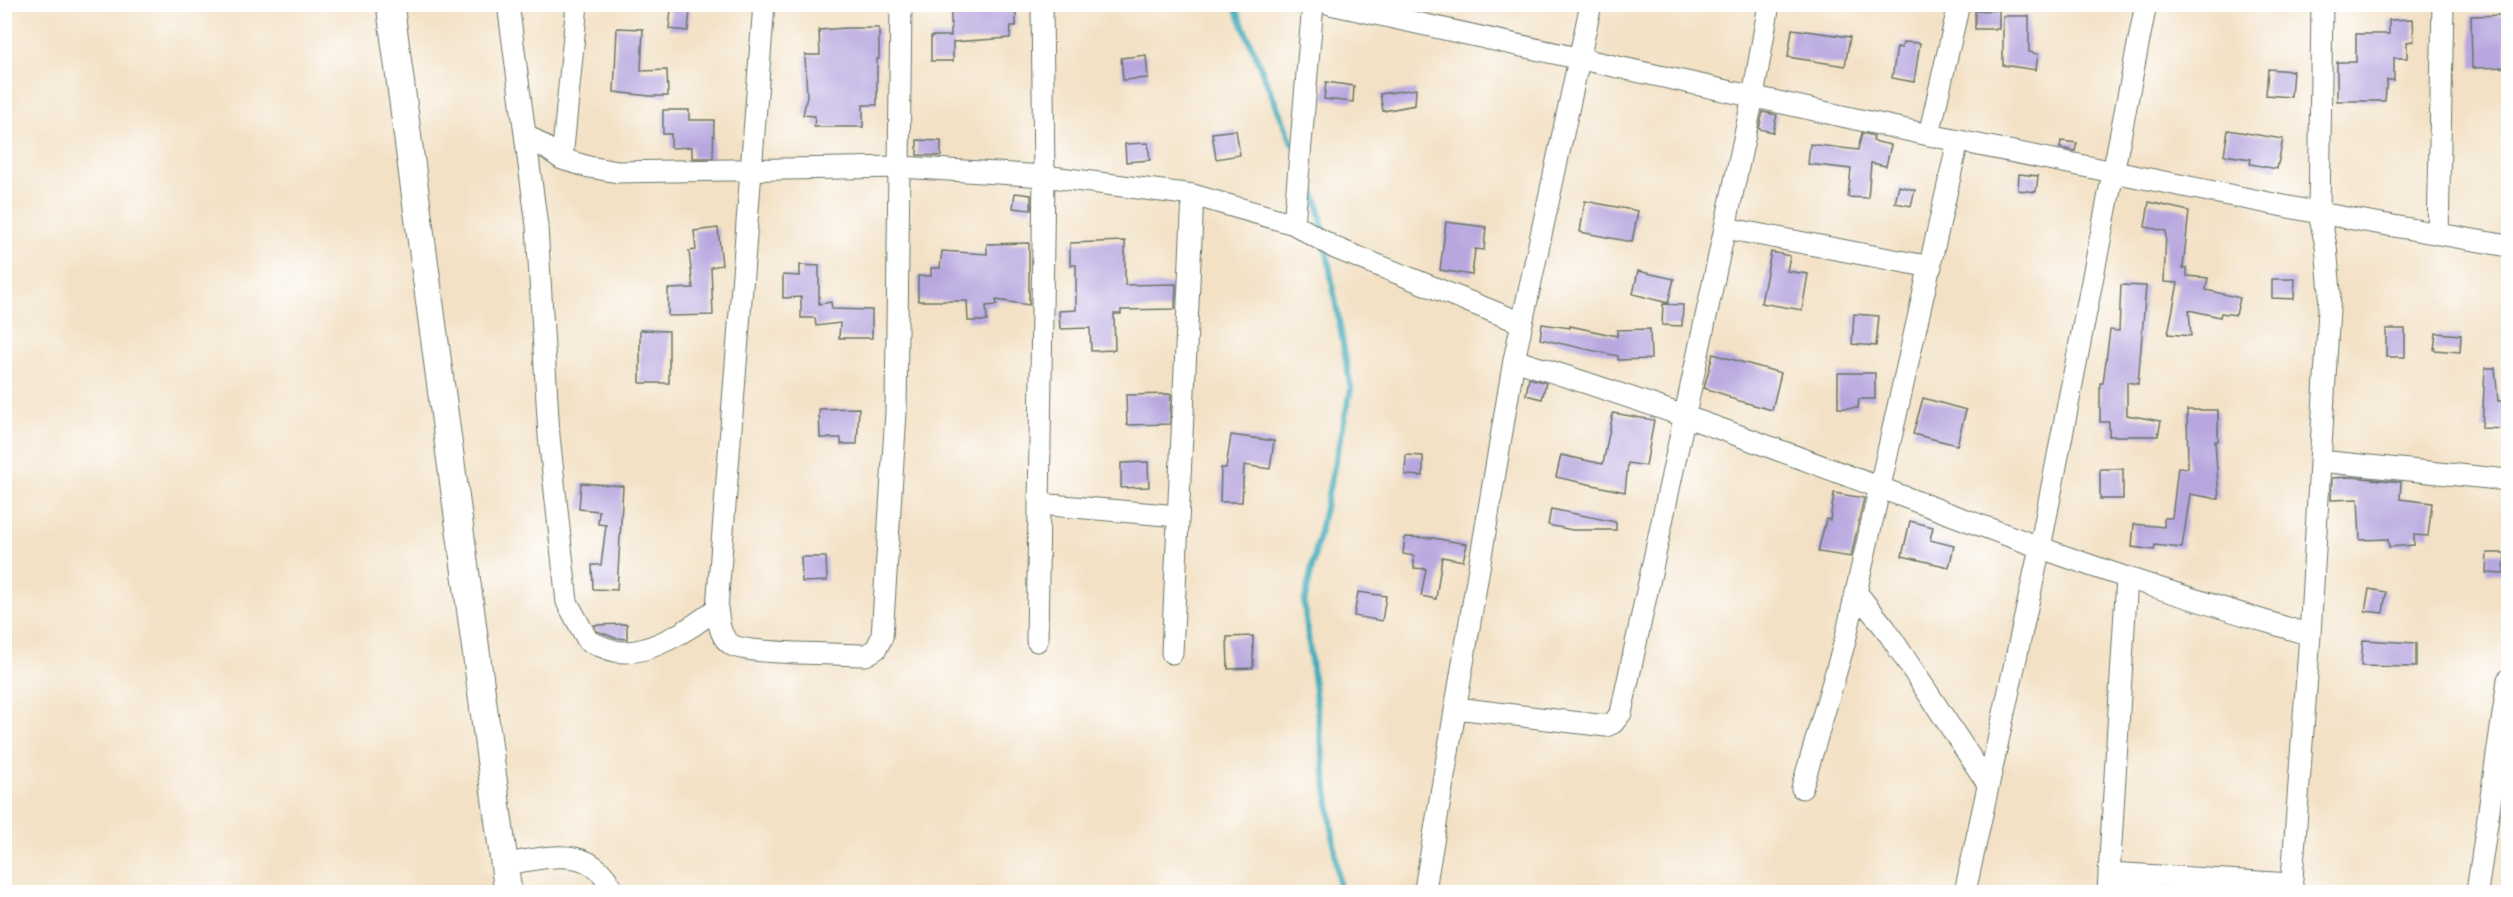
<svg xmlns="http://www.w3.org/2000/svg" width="2513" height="897" font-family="'IM FELL French Canon',serif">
<rect width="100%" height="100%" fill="#fff"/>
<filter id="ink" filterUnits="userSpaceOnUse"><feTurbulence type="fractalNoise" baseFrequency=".0167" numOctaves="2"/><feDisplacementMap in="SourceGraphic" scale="12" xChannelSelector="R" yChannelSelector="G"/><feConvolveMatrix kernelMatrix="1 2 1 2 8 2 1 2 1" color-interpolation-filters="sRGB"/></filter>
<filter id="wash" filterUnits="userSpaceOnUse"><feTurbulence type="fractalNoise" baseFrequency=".008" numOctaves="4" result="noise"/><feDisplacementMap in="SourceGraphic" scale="24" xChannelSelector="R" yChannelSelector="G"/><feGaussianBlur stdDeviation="1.35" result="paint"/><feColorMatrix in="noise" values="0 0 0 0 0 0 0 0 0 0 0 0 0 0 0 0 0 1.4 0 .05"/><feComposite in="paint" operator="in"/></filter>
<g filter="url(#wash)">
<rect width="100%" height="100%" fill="#f3e1c5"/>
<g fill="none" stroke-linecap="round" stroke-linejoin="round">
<!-- stream -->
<path stroke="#3dabba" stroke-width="6" d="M1234,4L1293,145
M1305,174L1318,203L1324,235
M1326,248L1351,389L1304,604L1340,892"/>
</g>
<g id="blocks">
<!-- building -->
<path fill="#b8a7df" d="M951,4H1016V26H1011L1010,38L953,42V61H931V36H951Z
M671,9L690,11L688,31L669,29Z
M1999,10V29H1975V11Z
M2505,15L2507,67L2472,68L2471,16Z
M2003,16H2029V52L2038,54L2036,70L2003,65Z
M2413,19L2414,41L2407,42V58H2394V80H2387L2385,101H2337V62H2356V34H2389V20Z
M617,28L643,29L641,71L667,70L668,96H650L614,92Z
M846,28H879V59H877V105H863V127H814L815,116L803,115L807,96L805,55H820L819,30Z
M1792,29L1850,37L1845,66L1788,57Z
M1903,42L1920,43L1914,82L1892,78L1897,47L1902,48Z
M1146,55L1148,78L1123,80L1121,58Z
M2268,69L2293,71L2291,97L2266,95Z
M1326,82L1354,86L1353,102L1324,99Z
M1416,89L1415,105L1383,111L1380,94Z
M663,110H689V120H714L713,158H692V147L671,148V134H663Z
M1763,112L1777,115L1773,132L1759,129Z
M1236,130L1240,155L1216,159L1212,133Z
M2228,130L2283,139L2277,169L2250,164L2251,159L2224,155Z
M1862,133L1874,136L1873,141L1891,145L1886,166L1871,163L1868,198L1848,197L1851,169L1808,164L1810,144L1858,150Z
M917,140L941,141V156L917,155Z
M2061,141L2077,143L2075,151L2060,148Z
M1148,143L1150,160L1126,162L1125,144Z
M2019,174L2038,176L2036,192L2018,190Z
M1899,186L1915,190L1911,206L1895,203Z
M1015,193L1031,195V210L1013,208Z
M1585,201L1638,211L1632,242L1580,232Z
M2149,202L2189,211L2183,268H2187V276L2208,278L2206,290L2240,298L2236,315L2221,313L2220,317L2189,310L2191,336L2168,334L2178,283L2164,282L2166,231L2145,227Z
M1446,222L1486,227L1484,250L1475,249L1472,275L1440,270Z
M718,228L722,265L711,267L713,315L668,316V289L693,288L689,251L696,250L694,231Z
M1125,241V285L1176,284L1175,309L1121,310V314H1114L1115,350L1091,351L1090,328L1060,329L1059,311L1076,310V265H1070V243Z
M1029,243V305L996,300L997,305L986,306L987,321H968L967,301H918V276H931V268H940L942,251L987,254V244Z
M1771,252L1790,256L1787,271L1808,274L1802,310L1761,303Z
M800,265L819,266V304L831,302L832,309L872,310V338H839L840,323L816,326L815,318H801V297L783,298V275L800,276Z
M1638,271L1674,279L1668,303L1633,294Z
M2272,279H2295L2294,299L2272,298Z
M2121,285L2146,286L2138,384L2127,382V415L2161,421L2158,436H2109V422H2100V383H2103L2110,330L2119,331Z
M1663,304L1683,305L1682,326L1662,325Z
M1854,314L1879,316L1876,346L1852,344Z
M1542,324L1570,328V326L1617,336V330L1650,329L1651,359L1618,360V356L1540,339Z
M2386,329H2405V357H2386Z
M640,330L669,331V383H640Z
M2436,333L2461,335L2460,352L2434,350Z
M1713,354L1781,373L1772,410L1729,398V396L1704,388Z
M2485,368H2495L2498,401H2508V429L2482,428Z
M1838,373H1875V399H1859L1858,408H1838Z
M1529,378L1546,383L1542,399L1526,395Z
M1171,394L1170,424L1127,425L1126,395Z
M1923,398L1966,410L1957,445L1913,434Z
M859,408L857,444H841V438H820L819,409Z
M2187,410H2218V441H2215L2219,499L2190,494L2182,548L2155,545L2154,550L2132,547L2134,524L2164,527V518H2172L2178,467L2188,468Z
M1613,413L1654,420L1646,466L1628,463L1625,492L1556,477L1561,455L1603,464Z
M1231,435L1274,441L1270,469L1244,465L1242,502H1220L1221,468H1226Z
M1406,455L1423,456V476L1405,475Z
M1148,462L1149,487L1121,488V463Z
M2100,469H2123V499H2100Z
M2352,477L2401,482L2400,499L2432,503L2428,536L2414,535V545L2389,547L2388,539L2360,540L2358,499L2331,500L2332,478Z
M581,483L623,486L617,590L593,589L592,565H601L606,525L598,524L599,511L579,509Z
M1834,493L1864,498L1851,557L1818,552L1826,519L1830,520Z
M1551,509L1616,522V530H1572L1548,525Z
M1910,521L1933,527L1930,540L1954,546L1949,567L1902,556Z
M1405,537L1433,538L1467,544L1463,561L1442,557L1436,599L1421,596L1426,569L1414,568V556L1403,554Z
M2487,553H2505L2504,574L2486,573Z
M801,557H826L827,581L802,582Z
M2369,589L2386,592L2383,613L2365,611Z
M1358,592L1386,596L1382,621L1354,616Z
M627,624V639L615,638L597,631L594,625Z
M1253,636V668L1228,669L1227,637Z
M2363,640L2416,643V667L2361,666Z"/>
</g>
</g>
<g filter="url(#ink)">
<use href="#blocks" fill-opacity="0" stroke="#697667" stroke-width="1.5"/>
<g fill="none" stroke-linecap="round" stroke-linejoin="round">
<!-- minor casing -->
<g stroke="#697667" stroke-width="23">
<path id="minor" d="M508,4L537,226L549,436L567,602L588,641C596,644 605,649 615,651C646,658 694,627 717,608
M764,4L717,608C719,622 719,637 732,645C745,654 844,654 866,655L876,649L882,637L896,412L901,4
M1330,4L1929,135L2319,213L2508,246
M526,134L562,159L589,167L618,172L901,167L1044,176L1193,195L1294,224L1335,248L1522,323
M1929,135L1959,4
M562,159L577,4
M1294,224L1313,4
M1725,228L1931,267
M2438,234L2443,4
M1514,360C1692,414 1864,483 2039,547C2128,580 2219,607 2310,635
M2320,461L2508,480
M1039,504L1178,516
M1856,592L1885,628L1988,784
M1037,641L1044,176L1042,4
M1172,653L1193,195
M1456,708L1606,726L1613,723L1621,713L1753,97L1769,4
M1802,788L1845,641L1958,141
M505,864C548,858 591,842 614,892
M2109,873L2292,884
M1425,889L1514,360L1591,4
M1965,892L2040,548L2146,4
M2108,892L2127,578
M2291,892L2310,635L2330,292L2326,246L2319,213L2322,4
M2477,892L2508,680"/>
</g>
<!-- tertiary casing -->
<g stroke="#697667" stroke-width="29">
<path id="tertiary" d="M390,4L508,892"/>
</g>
<!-- minor -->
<use href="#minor" stroke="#fff" stroke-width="21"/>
<!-- tertiary -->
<use href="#tertiary" stroke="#fff" stroke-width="27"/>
</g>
</g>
<!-- margin -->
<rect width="2513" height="897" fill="none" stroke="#fff" stroke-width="24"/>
</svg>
